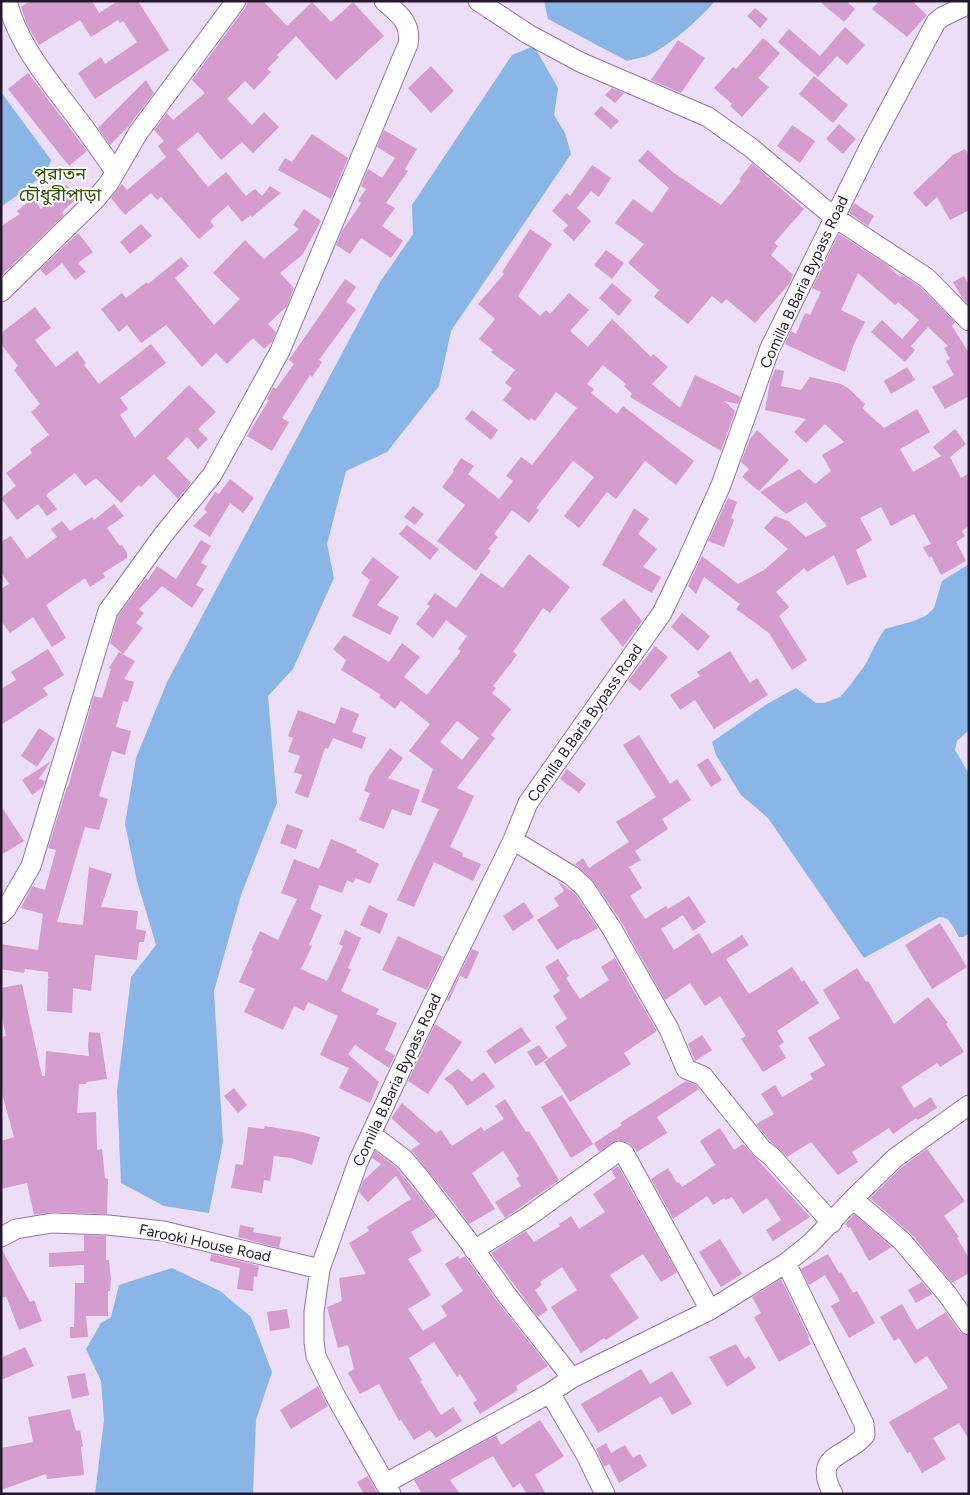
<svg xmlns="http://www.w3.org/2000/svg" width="970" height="1495" font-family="Figtree,'Noto Sans Bengali',sans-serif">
<rect width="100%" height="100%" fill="#ecdef7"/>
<!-- water -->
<path fill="#89b6e7" d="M544,1H715C700,19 668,47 647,56C641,58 634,59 627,61L548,19Z
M534,46L558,88L554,115L565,133L571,154L451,331L439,386L387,452L346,471L327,544L334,578L293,669L268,696L277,803L241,895L214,991L223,1142L209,1213L164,1206L121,1183L117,1091L131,977L156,945L137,881L125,824L136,758L167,682L380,282L413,234L412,205L512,55Z
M1,92L51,160C48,177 15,196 1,207Z
M969,564V730L957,741L955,750L969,774V934L963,937H959C954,929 950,916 939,917L864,958L768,818L741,795L716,755L712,742L767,704L796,688L816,703H824L840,697L848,688L865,665L880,636L885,629L914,621L927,615L934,608L942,581Z
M172,1268L220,1291L251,1317L272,1372L256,1420L253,1494H95L104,1420L101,1381L86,1349L101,1323L111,1317L119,1285Z"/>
<!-- building -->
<path fill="#d59cce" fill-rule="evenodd" d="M30,1H92L99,13L118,1H138L169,50L95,99L78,73L101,57L105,64L137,42L123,21L120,23L118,20L91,37L80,20L39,45L27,25L21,7Z
M248,1H263L287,26L312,2L331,22L353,2L384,36L336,80L296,36L277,55L279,57L267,69L271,72L254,90L245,81L227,99L252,125L264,112L279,127L253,153L242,142L221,160L198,132L177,149L208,187L226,172L246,196L255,189L262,196L270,186L281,193L252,217L251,215L242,222L228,205L210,221L214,226L199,239L161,197L157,200L151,193L125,215L111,198L122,184L127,190L166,157L158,146L164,141L154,130L167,113L173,120L205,93L192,80L245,8Z
M819,1H846L855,9L844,22Z
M879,1H912L927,15L907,37L872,9Z
M755,8L768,19L760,28L747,16Z
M845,27L865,45L847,65L837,56L818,77L778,42L789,29L820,56Z
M763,38L780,53L758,78L769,87L742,117L730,106L732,104L714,88L733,67L736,69Z
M678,40L705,58L681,93L651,80Z
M431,66L454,91L431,113L408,88Z
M28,73L87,151L69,166L8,89Z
M814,76L848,105L833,123L799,94Z
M146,80L154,93L128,127L110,145L98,128Z
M612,88L624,93L615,103L605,95Z
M601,106L619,121L611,129L594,114Z
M839,124L856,139L843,154L826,139Z
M792,125L815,141L800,163L777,146Z
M384,130L417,149L405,169L408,171L386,203L395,208L382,226L403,241L391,258L361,238L350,254L336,245L342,231L361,203L358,201L366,189L361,186L368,169L382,178L395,158L377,147Z
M312,134L348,158L331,199L278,170L285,158L292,162Z
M965,149L969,155V210L950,220L937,197L926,207L913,193L953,155Z
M648,150L674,173L721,205L741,181L739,179L752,163L804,209L774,243L778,246L771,255L793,275L789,284L755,323L726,299L722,304L712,296L688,324L654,297L659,290L628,263L644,244L615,223L633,199L652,213L669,188L638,161Z
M592,165L611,178L599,197L591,191L577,208L591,221L574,241L563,231L568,225L552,211L567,193L570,196Z
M66,185L78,197L62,212L64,215L1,276V226L20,214L17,211L33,198L41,209Z
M854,203L874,216L868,226L849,213Z
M304,209L321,221L303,254L280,273L294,288L287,306L268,324L276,332L272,342L264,349L253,338L227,364L216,353L202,367L166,325L141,343L127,325L119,332L101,309L122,293L126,298L147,282L148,284L181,257L189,266L175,278L214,325L240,299L213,273L245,240L264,259L299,229L293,225Z
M141,224L152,236L130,254L120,242Z
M530,229L552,244L518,296L540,316L546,310L550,314L569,293L589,310L570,331L588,347L612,319L651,357L653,354L668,367L652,384L680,408L695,375L741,397L738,404L724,401L735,411L721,451L630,397L632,394L624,386L626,384L603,365L587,384L594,389L591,393L617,414L623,406L694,461L676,485L645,461L616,499L607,492L579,528L564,516L594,477L573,461L536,508L539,510L529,523L512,510L494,534L498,537L488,549L491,551L476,571L437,541L465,505L442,487L454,471L453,470L461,458L474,466L468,474L499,499L513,481L506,476L521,457L532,465L577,408L556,392L535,421L531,418L529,421L503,400L512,388L505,383L515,370L491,352L493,350L479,339L495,319L478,304L504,274L502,272Z
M78,233L93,252L78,263L86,272L75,280L62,263L46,276L40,269Z
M839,234L886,264L900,277L902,275L920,287L955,322L952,326L969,353V396L945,409L932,387L954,375L946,361L950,359L944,348L948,346L928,327L911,346L915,350L905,362L871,332L882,320L902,339L919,320L898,302L895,305L858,273L841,310L865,322L853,346L845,372L785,344L791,331L796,334L805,313L810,315L821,292L812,288Z
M606,250L624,263L612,279L594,265Z
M964,276L969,285V305L963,299L953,282Z
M345,279L356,287L346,302L356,309L319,360L322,362L312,377L310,375L282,418L289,422L272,451L247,436L269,400L267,399L273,387L276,389L294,364L289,360Z
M612,283L632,300L619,316L599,298Z
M35,307L51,328L35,340L56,367L77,351L86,363L84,365L99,384L151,344L166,363L120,398L128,409L120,415L135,438L189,385L216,412L198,429L208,439L198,449L187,437L167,458L191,483L178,499L154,474L141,487L139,485L121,503L96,478L85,486L75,473L46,495L57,509L47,516L38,504L17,520L1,498L16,486L6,473L32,453L30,449L49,435L31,412L40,404L14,370L18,366L1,344V333Z
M907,367L915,380L891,394L884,381Z
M775,369L784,371L781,386L801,390L810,377L841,384L848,388L865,404L862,408L884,428L917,409L930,432L900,449L913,472L941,456L933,447L955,429L966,444L950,457L961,478L969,473V526L962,531L965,536L956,542L966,561L941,575L931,556L929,558L923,547L931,544L914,514L891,526L881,507L860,518L872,540L856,550L867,577L847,585L834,555L807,572L804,568L776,592L789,607L779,616L807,660L792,670L769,633L736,609L740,604L704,577L696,594L688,586L702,556L738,584L764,570L788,549L764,528L775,516L788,521L806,537L827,526L806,502L786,514L760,492L799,469L815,484L831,471L822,455L844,442L825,424L806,443L794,432L806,419L765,410L770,382Z
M472,410L498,430L491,440L465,419Z
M757,430L789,460L759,491L742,477L749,469L741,462L750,439Z
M230,479L254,498L243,513L230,503L210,537L193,526L207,512L204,509L215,492L219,494Z
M728,498L737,502L731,518L734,520L724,547L708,541Z
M114,504L124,516L107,528L120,546L122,545L127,553V558L103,573L105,577L90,587L85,578L46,605L66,638L52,647L33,617L10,633L1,621V589L9,584L1,572V542L11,536L27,559L57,537L51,529L62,521L70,531L92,517L94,520Z
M413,506L424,514L415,525L404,517Z
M634,508L649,519L638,534L657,549L643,567L661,577L652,593L602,565Z
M407,525L439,549L430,560L399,534Z
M201,540L211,546L201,563L207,566L196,585L204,589L192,608L162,586L139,609L144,613L136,623L143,628L123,654L110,643L118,616L146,578L148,580L157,566L176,579Z
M529,554L570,587L550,613L543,608L513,652L517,655L493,686L496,688L492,693L511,709L491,735L495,738L457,788L474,796L450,847L463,853L462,856L481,864L473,881L434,862L414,907L397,900L439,809L421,802L433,769L409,751L430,724L401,701L395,709L379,697L381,695L341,670L346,660L333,649L344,635L389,662L402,643L420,657L404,677L427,695L461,651L458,649L467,636L446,620L433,638L416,624L430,606L427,604L435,593L456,608L481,573L503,588ZM457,721L479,738L462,760L440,742Z
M373,557L399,577L377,605L399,617L390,635L352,616L370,580L361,573Z
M624,599L642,621L623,647L600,619Z
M682,613L710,636L698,651L671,627Z
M655,646L668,657L640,691L628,681Z
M48,649L64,675L43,688L48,695L1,725V689L16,680L11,672Z
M730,651L750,683L757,678L768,695L714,729L695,700L680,710L670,695L700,676L697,672Z
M119,652L135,661L124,679L134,682L128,702L123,701L116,727L131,731L125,755L112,751L99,796L108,799L99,830L85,827L57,922L83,925L89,867L112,874L101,907L138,911L136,929L146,931L144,942H139L137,960L95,955L91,991L73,988L72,1013L47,1011L48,978L50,977H48V972L25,969L24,973L1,969V944L38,950L43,914L21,908L32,886L45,890L56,850L48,848L67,787H68L94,696L102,698L111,669L109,668Z
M341,707L359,714L352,732L366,737L362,749L333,738L328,749L325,748L308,798L295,793L302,775L294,772L300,756L288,752L293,738L288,736L298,710L335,724Z
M39,728L55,739L37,767L21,756Z
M639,735L670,784L677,779L691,800L662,819L668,829L635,851L641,860L629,867L642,888L630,896L645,919L666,906L668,909L689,896L706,922L693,931L683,915L661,929L674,950L699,933L712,954L742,935L749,945L726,959L749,994L792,967L802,982L804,980L819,1003L777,1031L784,1042L779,1046L786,1058L763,1072L741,1039L746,1036L720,996L705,1006L690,983L665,1000L622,923L594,882L575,864L583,858L589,868L629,842L616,822L656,797L623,745Z
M390,748L403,758L388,778L420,790L411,816L392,809L384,829L359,820L370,793L364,791L370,775Z
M708,758L722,780L711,787L697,765Z
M51,761L39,779L45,781L43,787L32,795L22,780Z
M567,769L586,784L579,793L560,779Z
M1,806L24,841L1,855Z
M287,824L303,830L296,849L280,843Z
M331,839L357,850L356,852L379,864L370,884L356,878L353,883L347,880L342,893L319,885L310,909L322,915L309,945L312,946L301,969L327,981L343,946L339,944L345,930L361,938L348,968L351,969L341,991L379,1009L376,1014L397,1023L385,1050L395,1055L389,1068L355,1045L348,1054L379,1082L370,1103L339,1088L349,1068L320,1055L338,1016L308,1002L304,1011L294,1006L283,1030L244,1012L255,989L239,982L253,951L251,950L260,931L278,940L297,899L281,893L294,859L319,869Z
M557,880L576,895L598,928L576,940L575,939L557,950L537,920L559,906L554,898L564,891Z
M524,902L534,917L513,931L503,916Z
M369,905L388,914L380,934L360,925Z
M940,923L967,967L932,989L905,945Z
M398,936L443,957L427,990L382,970Z
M472,949L479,952L467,979L460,976L449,1001L447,1000Z
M615,958L657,1031L624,1053L631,1064L570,1102L544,1062L567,1046L555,1027L567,1019L553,996L560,991L545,967L558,959L569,976L566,978L580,999L609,980L601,967Z
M857,968L866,982L868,981L894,1024L928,997L948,1023L946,1024L964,1052L940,1067L937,1063L901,1087L914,1108L931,1097L937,1108L918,1120L916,1118L893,1134L889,1128L852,1152L858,1162L838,1175L811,1142L787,1157L770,1141L756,1124L774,1114L761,1094L775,1085L782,1097L813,1079L810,1074L825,1065L808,1038L840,1018L823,990Z
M22,984L42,1076H45L46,1051L89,1056L88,1046L89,1032L100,1033L107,1079L86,1082V1084H79L77,1113L96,1112L97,1150L102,1149L105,1178L108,1179L107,1214L52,1212L34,1215L27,1183L1,1189V1141L14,1137L1,1090V1037L6,1036L1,1013V988Z
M435,1024L462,1042L428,1094L408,1081Z
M521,1027L531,1041L495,1064L486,1051Z
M702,1035L712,1050L695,1061L688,1044Z
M539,1045L548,1058L536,1066L527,1052Z
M458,1069L472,1081L484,1072L495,1087L467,1106L453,1086L444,1079Z
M686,1081L696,1085L699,1089L657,1117L667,1133L637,1152L629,1143L618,1140L599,1152L594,1143L622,1125L620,1123Z
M234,1088L247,1105L238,1113L224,1096Z
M562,1095L593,1144L571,1158L541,1107Z
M505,1099L526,1132L529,1131L559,1180L505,1218L495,1202L521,1186L516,1178L519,1176L503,1151L472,1173L495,1209L469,1224L455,1204L411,1150L420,1144L391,1118L402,1103L436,1133L441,1130L452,1146L481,1127L484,1131L504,1119L495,1106Z
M265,1126L302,1132L320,1137L312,1165L291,1158L274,1156L270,1181L264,1180L262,1193L231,1188L236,1164L243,1165L248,1127L264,1129Z
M720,1128L734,1150L743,1144L810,1217L773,1241L766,1230L781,1220L767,1198L743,1214L732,1197L726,1200L724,1198L713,1205L707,1196L673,1219L651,1179L668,1168L677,1183L679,1182L682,1187L715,1165L700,1141Z
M927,1149L965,1201L944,1216L959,1237L957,1238L969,1258V1273L952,1283L911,1234L870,1198L902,1167Z
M375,1151L396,1167L436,1217L411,1232L422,1251L408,1259L431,1295L408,1309L423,1331L447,1316L441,1306L463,1291L445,1264L458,1256L460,1259L465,1256L497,1301L548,1366L516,1386L518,1390L480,1414L473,1403L477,1400L460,1374L457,1377L434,1342L409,1358L422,1380L420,1381L441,1415L453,1407L462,1421L436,1438L430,1430L414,1440L401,1420L399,1421L379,1384L360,1394L348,1373L354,1369L348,1345L338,1348L327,1307L342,1301L339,1278L366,1274L349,1243L369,1231L367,1227L411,1199L396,1176L368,1202L359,1192L363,1181L381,1164L372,1158Z
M618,1166L677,1272L661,1282L643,1254L610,1275L639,1318L606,1340L604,1338L581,1353L551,1307L577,1290L562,1267L540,1282L542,1285L535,1290L548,1310L538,1317L491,1253L526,1231L534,1242L560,1226L559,1224L571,1216L579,1229L605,1212L593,1194L616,1178L611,1170Z
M854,1214L892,1247L869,1261L850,1227L848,1228L845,1224Z
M240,1225L254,1228L253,1232L281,1237L279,1248L238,1237Z
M84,1235L106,1236V1260H109L111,1279L110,1291H108V1316H86L88,1337L70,1338V1327H74L75,1283H84V1265L49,1267V1253L84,1251Z
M720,1239L742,1274L721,1287L699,1252Z
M1,1248L30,1302L34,1300L42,1321L19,1330L6,1296L1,1299Z
M211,1254L259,1266L257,1277L254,1276L253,1291L237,1289L240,1268L210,1261Z
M828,1254L839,1273L841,1272L853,1293L857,1291L875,1323L849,1338L831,1306L840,1301L825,1275L809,1285L801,1269Z
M781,1279L809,1337L808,1338L811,1344L779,1362L754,1317L761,1313L752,1297Z
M922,1282L932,1294L916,1303L908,1290Z
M902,1304L917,1330L946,1312L960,1332L969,1336V1440L959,1423L933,1438L946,1459L922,1473L910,1452L907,1453L889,1422L948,1388L927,1356L915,1364L899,1338L894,1341L880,1317Z
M287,1309L290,1328L270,1331L267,1312Z
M736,1344L745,1359L749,1356L756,1368L727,1387L709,1357Z
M25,1347L34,1366L1,1380V1358Z
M641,1369L650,1384L672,1371L692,1404L672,1415L661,1396L598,1433L581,1404Z
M85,1373L89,1395L72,1399L67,1376Z
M318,1386L328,1406L291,1429L280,1410Z
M70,1409L76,1431L80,1430L83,1446L81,1447L84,1475L47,1479L46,1474L1,1490V1448L33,1442L28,1417Z
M540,1420L564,1456L535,1475L546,1494H527L520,1483L513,1488L493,1456L450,1480L460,1494H422L414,1480L496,1435L501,1445Z
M606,1443L611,1453L625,1445L633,1458L640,1454L647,1466L619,1483L609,1464L604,1467L596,1449Z
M368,1476L378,1494H364L357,1482Z"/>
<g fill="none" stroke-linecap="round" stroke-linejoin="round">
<!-- minor casing -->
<g stroke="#9572ad" stroke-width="21">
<path id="minor" d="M7,1C17,41 43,73 67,105C84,126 99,149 115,171
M478,1L528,34L580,62L708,117L750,147L834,217L927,278L969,321
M1,292L95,200L109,183L138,133L236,1
M513,840L572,876L585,888L612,929L669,1029L686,1069L703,1076L762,1149L771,1156L832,1223
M1,914L6,909L31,866L108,611L163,535L212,475L280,351L408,44C412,23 399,14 384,1
M371,1134L404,1159L420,1178L469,1242L506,1294L572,1378
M853,1199L902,1241L947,1294L969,1325
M1,1237L16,1229L52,1223L108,1225L163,1231L320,1269
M474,1250L529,1216L619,1151L624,1153L710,1310
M786,1263L864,1424L865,1435C847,1458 811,1453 833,1494
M550,1393L586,1455L605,1494
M386,1483L550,1393L572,1378L710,1310L786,1263L811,1243L853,1199L895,1158L969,1105
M391,1494L336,1397L316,1356L314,1342V1312L320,1269L358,1162L411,1048L513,840L528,803L662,613L687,561L721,485L770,348L871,144L936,22L942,17L969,4"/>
</g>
<!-- minor -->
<use href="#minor" stroke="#fff" stroke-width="19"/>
</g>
<g text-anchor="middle" stroke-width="4" stroke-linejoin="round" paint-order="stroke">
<!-- street labels -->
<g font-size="15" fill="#25172f" stroke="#fff">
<text transform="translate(804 282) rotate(-65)" y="5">Comilla B.Baria Bypass Road</text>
<text transform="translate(585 723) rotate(-55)" y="5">Comilla B.Baria Bypass Road</text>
<text transform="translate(397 1080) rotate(-65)" y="5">Comilla B.Baria Bypass Road</text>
<text transform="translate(205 1243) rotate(12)" y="5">Farooki House Road</text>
</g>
<!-- quarter labels -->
<g font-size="18" fill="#314f08" stroke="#fff">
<text x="60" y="180">পুরাতন<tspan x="60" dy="21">চৌধুরীপাড়া</tspan></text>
</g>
</g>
<!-- border -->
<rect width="970" height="1495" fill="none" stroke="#25172f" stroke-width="5"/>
</svg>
